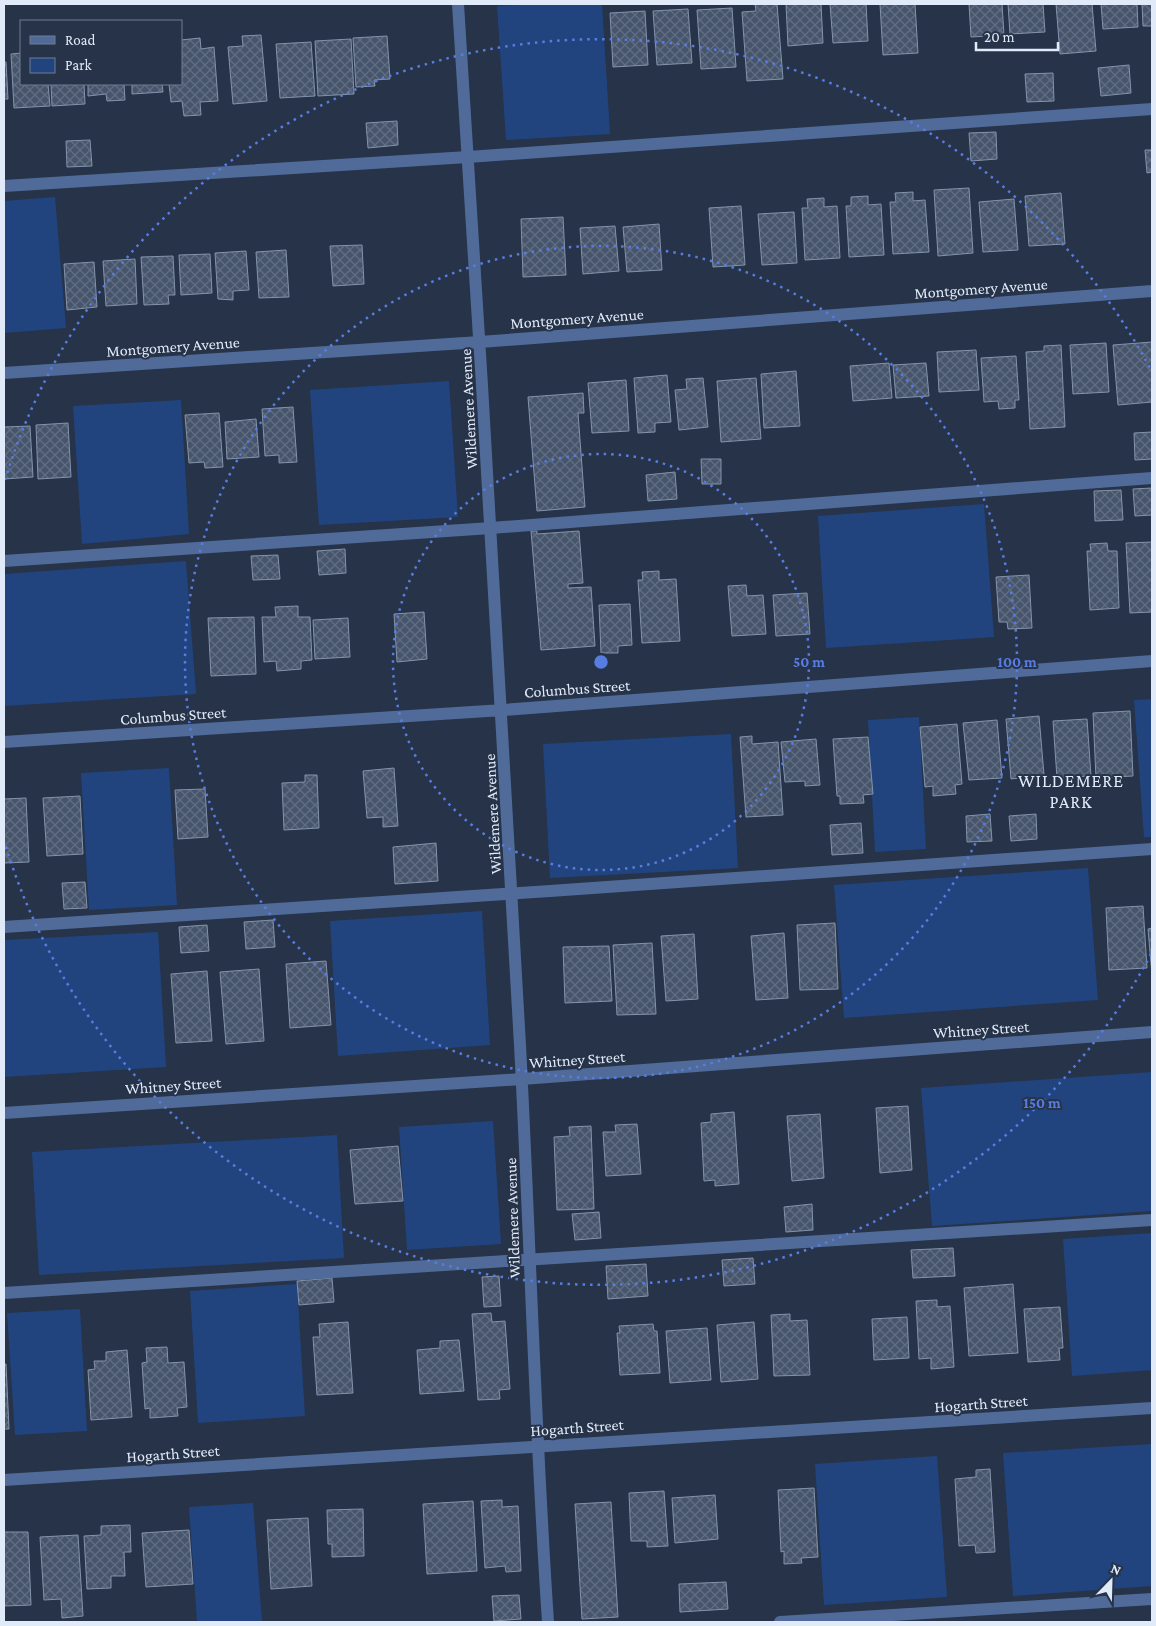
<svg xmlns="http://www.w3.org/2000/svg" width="1156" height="1626" font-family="'Crimson Pro',serif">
<defs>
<pattern id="building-cross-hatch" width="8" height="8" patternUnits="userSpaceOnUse" patternTransform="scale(1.25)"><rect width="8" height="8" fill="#47556c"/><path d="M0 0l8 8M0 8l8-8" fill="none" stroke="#616e82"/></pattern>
</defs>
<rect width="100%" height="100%" fill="#263348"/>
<!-- green -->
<path fill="#21447f" d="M536,4H602L610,134L506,140L497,6Z
M55,197L66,328L4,333V201Z
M449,381L458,517L319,525L310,390Z
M181,400L189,534L82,544L73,406Z
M984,504L994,637L826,648L818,516Z
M186,561L196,694L4,706V574Z
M1152,699V837H1144L1134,700Z
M919,717L926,849L875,852L868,720Z
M731,734L738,868L550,878L543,744Z
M169,768L177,905L89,910L81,773Z
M1088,868L1098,1000L844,1018L834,885Z
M482,911L490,1045L338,1056L330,921Z
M158,932L166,1067L4,1077V940Z
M1152,1072V1211L932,1226L921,1088Z
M493,1121L501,1244L407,1250L399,1127Z
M337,1135L344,1258L39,1275L32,1152Z
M1152,1233V1370L1072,1376L1063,1239Z
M297,1284L305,1416L198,1423L190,1291Z
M80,1309L87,1431L15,1435L7,1313Z
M1152,1444V1586L1013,1596L1003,1453Z
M937,1456L947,1597L824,1605L815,1464Z
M253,1503L262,1622H197L189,1507Z"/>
<!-- building -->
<path fill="url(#building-cross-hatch)" stroke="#8493ac" d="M755,4H777L783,79L747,81L742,12L756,11Z
M786,4H821L823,43L788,46Z
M830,4H866L868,41L833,43Z
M880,4H915L918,53L883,55Z
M969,4H1002L1004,35L971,37Z
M1008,4H1043L1045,32L1010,34Z
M1056,4H1092L1096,51L1060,54Z
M1101,4H1137L1138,27L1103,29Z
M1142,4H1152V26H1143Z
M732,8L736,67L701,69L697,10Z
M688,9L692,63L657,65L653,11Z
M645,11L648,65L613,67L610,13Z
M261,35L267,101L233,104L228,47L243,46L242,36Z
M387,36L390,79L374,80L375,86L356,87L353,38Z
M200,38L201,49L214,47L218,101L200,102L201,115L184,116L182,101L171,102L169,84H181V40Z
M351,39L354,94L318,96L315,41Z
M311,42L315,96L280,98L276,44Z
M21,53V84H48L50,106L14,108L11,54Z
M4,62H6L8,99H4Z
M1129,65L1131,93L1101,96L1098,68Z
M1053,73L1054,101L1027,102L1025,74Z
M51,84H84L85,104L52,106Z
M88,84H124L125,100L107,101L106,94L88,96Z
M132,84H162L163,92L132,94Z
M397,121L398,145L368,148L366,123Z
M996,132L997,159L971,161L969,133Z
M90,140L92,166L67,167L66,141Z
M1145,150H1152V172L1147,173Z
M969,188L973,253L938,256L934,190Z
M913,192V201L925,200L929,252L893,254L890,202H896L895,193Z
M1061,193L1065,244L1029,246L1025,196Z
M868,196V205L881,204L884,255L849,257L846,206H851V197Z
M824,198V207L837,206L840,258L805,260L802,208H808L807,199Z
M1014,199L1018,250L983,252L979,202Z
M741,206L745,265L713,267L709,208Z
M794,212L797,263L762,265L758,214Z
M563,217L566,275L523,277L521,219Z
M659,224L662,270L627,272L623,227Z
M615,226L619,271L583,274L580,228Z
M362,245L364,284L333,286L330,246Z
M286,250L289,297L259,298L256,252Z
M246,251L249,290L233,291V300L218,299L215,253Z
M210,254L212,293L181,295L179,255Z
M173,256L175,295H168L169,304L144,305L141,257Z
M135,259L137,304L106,306L103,261Z
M94,262L97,307L67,310L64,264Z
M1152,342V402L1118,405L1113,345Z
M1106,343L1109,392L1073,394L1070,345Z
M1061,345L1065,427L1030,429L1026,352L1044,351V346Z
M976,350L979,390L939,392L937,352Z
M1016,356L1019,400H1015V408L999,409L998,401L984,402L981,358Z
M889,363L892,398L853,401L850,366Z
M926,363L929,396L896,398L893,365Z
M796,371L800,426L764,428L761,374Z
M667,375L671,422L655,423V432L638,433L634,378Z
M703,378L708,427L679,430L675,390L687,389L686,379Z
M756,378L761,439L721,442L717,381Z
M626,380L629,431L592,433L588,383Z
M583,393L584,413H578L585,507L537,511L528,397Z
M293,407L297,462L279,463V455L265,456L262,409Z
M219,413L223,467L205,468L204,462L189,463L185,415Z
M256,419L259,457L227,459L225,422Z
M68,423L71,477L38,479L36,425Z
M30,426L33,477L4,479V427Z
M1152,432V459L1135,460L1134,433Z
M701,459H721V484H702Z
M675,472L677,499L648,501L646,475Z
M1152,488V515L1135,516L1133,489Z
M1121,490L1123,520L1095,521L1094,491Z
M531,531H537V534L579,531L583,583L568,584V588L591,587L595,646L541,650Z
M1152,542V612L1130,613L1126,543Z
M1107,543L1108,551H1117L1119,608L1090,610L1087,551H1091L1090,544Z
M345,549L346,573L319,575L317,551Z
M278,555L280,579L253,580L251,556Z
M659,571V580L676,579L680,641L642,643L638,580H643L642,572Z
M1029,575L1032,628L1008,629L1007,622H999L996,577Z
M746,585L747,596L763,595L766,634L732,636L728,586Z
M807,593L810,634L776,636L773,595Z
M630,604L632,645L618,646V653H601L599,605Z
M298,606V617H310L312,660L301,661V669L277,671L276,661L264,662L262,617H276L275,607Z
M424,612L427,659L397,662L394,614Z
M254,617L256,674L211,676L208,618Z
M348,618L350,657L315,659L313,620Z
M1130,711L1133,776L1096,778L1093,713Z
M1039,716L1044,775L1011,779L1006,719Z
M1087,719L1091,776L1057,778L1053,721Z
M997,720L1002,778L969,780L963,723Z
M957,724L962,784L955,785L956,794L933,796V786L925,787L920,727Z
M752,736V744L778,742L783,815L746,817L740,737Z
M868,737L873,794L863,795L864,803L840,804V796H837L833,739Z
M816,739L820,785L805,786V781L785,782L781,742Z
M394,768L398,826L383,827V817L367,818L363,771Z
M305,775H317L319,828L284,830L282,783L305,782Z
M205,789L208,837L178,839L175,790Z
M80,796L83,854L47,856L43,798Z
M26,798L29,862L4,863V799Z
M990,814L992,841L967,842L966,816Z
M1036,814L1037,839L1011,841L1009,816Z
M861,823L863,853L832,855L830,825Z
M436,843L438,881L395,884L393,847Z
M85,882L87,908L64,909L62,883Z
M1143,906L1147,968L1109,970L1106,908Z
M273,920L275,947L246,949L244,922Z
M835,923L838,989L800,990L797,925Z
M207,925L209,951L181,953L179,927Z
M1152,928V975L1148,929Z
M784,933L788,998L756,1000L751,936Z
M694,934L698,999L666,1001L661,936Z
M652,943L656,1014L617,1015L613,945Z
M609,946L612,1001L565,1003L563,947Z
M326,961L331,1025L290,1028L286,964Z
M259,969L264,1041L226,1044L220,972Z
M207,971L212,1041L176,1043L171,974Z
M908,1106L912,1170L880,1173L876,1108Z
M734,1112L739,1184L715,1186V1180L704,1181L701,1123L711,1122V1114Z
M820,1114L824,1178L792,1181L787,1116Z
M637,1124L641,1174L606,1176L603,1132H616L615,1125Z
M591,1126L594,1209L557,1210L554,1137L570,1136L569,1127Z
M398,1146L403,1201L355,1204L350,1150Z
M812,1204L813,1230L786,1232L784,1207Z
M599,1212L601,1238L575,1240L572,1214Z
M953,1248L955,1276L913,1278L911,1250Z
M753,1258L755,1284L724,1286L722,1260Z
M646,1264L648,1296L608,1299L606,1266Z
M499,1276L501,1306L484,1307L482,1277Z
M332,1278L334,1302L299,1305L297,1281Z
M1013,1284L1018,1353L969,1356L964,1288Z
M937,1300V1307L950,1306L954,1367L931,1369V1358L919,1359L916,1301Z
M1060,1307L1063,1348H1059L1060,1360L1028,1362L1024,1309Z
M491,1313L492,1322L505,1321L510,1389L499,1390L500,1399L478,1400L472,1314Z
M790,1314V1321L807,1320L810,1375L774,1376L771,1315Z
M907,1317L909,1358L874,1360L872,1319Z
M348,1322L353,1393L317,1395L313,1337H320L319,1324Z
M754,1322L758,1379L721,1382L717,1325Z
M653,1324L654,1331H657L660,1373L620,1375L617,1333H620L619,1326Z
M707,1328L711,1380L670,1383L666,1331Z
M459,1340L464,1391L420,1394L417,1350L440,1348V1341Z
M167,1347L168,1363L184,1362L187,1407L177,1408L178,1416L150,1418V1408L145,1409L142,1363L147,1362L146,1348Z
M127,1350L132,1417L91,1420L88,1370L95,1369L94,1361H106V1352Z
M4,1364H6L9,1429H4Z
M990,1469L995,1552L976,1553L975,1545L959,1546L955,1479L976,1477V1470Z
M814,1488L818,1557L801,1558L802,1563L784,1564V1551L781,1552L778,1490Z
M664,1491L668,1546L647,1547V1541H631L629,1493Z
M715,1495L718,1539L675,1543L672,1498Z
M502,1500V1507L518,1506L521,1571L506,1572L505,1566L485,1568L481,1501Z
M473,1501L477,1571L427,1574L423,1504Z
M611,1502L618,1617L582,1619L575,1504Z
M363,1509L364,1556L332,1557V1544H328L327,1510Z
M308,1518L312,1586L271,1589L267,1520Z
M130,1525L131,1552H124L125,1576H111V1588L87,1589L84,1536L101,1535V1526Z
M189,1530L193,1584L146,1587L142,1533Z
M4,1532H28L31,1605L4,1606Z
M78,1535L83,1616L62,1618L61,1599L44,1600L40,1537Z
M726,1582L728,1609L680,1612L679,1584Z
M519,1595L521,1619L494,1621L492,1596Z"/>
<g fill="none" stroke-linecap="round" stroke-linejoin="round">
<!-- lane -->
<path stroke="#506b99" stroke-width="12" d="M4,186L468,157L1152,109
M4,561L491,528L1152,478
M4,927L550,891L1152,849
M4,1293L1152,1220
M780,1622L1152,1599"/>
<!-- street -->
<path stroke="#506b99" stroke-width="12" d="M458,4C480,351 502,697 520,1045C530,1237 535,1430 548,1622
M4,373L480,342L1152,291
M4,742L503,710L1152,661
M4,1113L522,1079L1152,1032
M4,1480L1152,1408"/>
</g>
<!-- distance rings -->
<g fill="none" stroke="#587de2" stroke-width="2.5" stroke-dasharray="2.5 5">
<circle cx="601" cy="662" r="208"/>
<circle cx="601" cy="662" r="416"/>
<path d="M1151 954A623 623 0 0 1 5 844M5 480A623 623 0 0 1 1151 370"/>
</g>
<g text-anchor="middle" stroke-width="4" stroke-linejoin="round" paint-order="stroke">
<!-- street labels -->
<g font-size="16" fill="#e1eaf8" stroke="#263348">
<text transform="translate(981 288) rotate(-4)" y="6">Montgomery Avenue</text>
<text transform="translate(577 318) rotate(-4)" y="6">Montgomery Avenue</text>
<text transform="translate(173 346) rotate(-4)" y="6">Montgomery Avenue</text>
<text transform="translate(468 409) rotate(-93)" y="6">Wildemere Avenue</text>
<text transform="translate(577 688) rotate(-4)" y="6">Columbus Street</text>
<text transform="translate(173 715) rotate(-4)" y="6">Columbus Street</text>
<text transform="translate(492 814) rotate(-93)" y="6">Wildemere Avenue</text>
<text transform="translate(981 1029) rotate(-4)" y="6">Whitney Street</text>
<text transform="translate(577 1059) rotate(-4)" y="6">Whitney Street</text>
<text transform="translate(173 1085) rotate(-4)" y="6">Whitney Street</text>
<text transform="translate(512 1218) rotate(-92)" y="6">Wildemere Avenue</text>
<text transform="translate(981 1403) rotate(-4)" y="6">Hogarth Street</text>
<text transform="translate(577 1427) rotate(-4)" y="6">Hogarth Street</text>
<text transform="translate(173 1453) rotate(-4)" y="6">Hogarth Street</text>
</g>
<!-- neighbourhood labels -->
<g font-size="18" letter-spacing="1" fill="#e1eaf8" stroke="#263348">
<text x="1071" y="787">WILDEMERE<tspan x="1071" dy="21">PARK</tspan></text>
</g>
</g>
<circle cx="601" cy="662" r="8" fill="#587de2" stroke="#263348" stroke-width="2.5"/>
<g font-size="15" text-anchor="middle" font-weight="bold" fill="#587de2" stroke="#263348" stroke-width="4" stroke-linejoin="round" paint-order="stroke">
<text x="809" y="667">50 m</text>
<text x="1017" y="667">100 m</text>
<text x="1042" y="1108">150 m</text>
</g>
<!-- border -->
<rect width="1156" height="1626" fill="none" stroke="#e1eaf8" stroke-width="10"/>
<!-- legend -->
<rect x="20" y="20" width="162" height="65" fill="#263348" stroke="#717c8e"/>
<rect x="30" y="36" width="25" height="8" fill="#506b99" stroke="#717c8e"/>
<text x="65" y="45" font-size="15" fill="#e1eaf8">Road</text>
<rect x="30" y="58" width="25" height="15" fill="#21447f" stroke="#717c8e"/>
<text x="65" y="70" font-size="15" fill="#e1eaf8">Park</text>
<!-- north arrow -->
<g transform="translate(1111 1581) rotate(23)" stroke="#263348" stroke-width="4" paint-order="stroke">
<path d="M0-4L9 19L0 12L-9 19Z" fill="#e1eaf8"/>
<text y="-8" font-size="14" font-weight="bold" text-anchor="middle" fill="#e1eaf8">N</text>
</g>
<!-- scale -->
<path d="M976 42v8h82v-8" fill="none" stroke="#e1eaf8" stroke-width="2.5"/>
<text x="984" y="42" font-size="15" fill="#e1eaf8" stroke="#263348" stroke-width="4" paint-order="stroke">20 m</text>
</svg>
